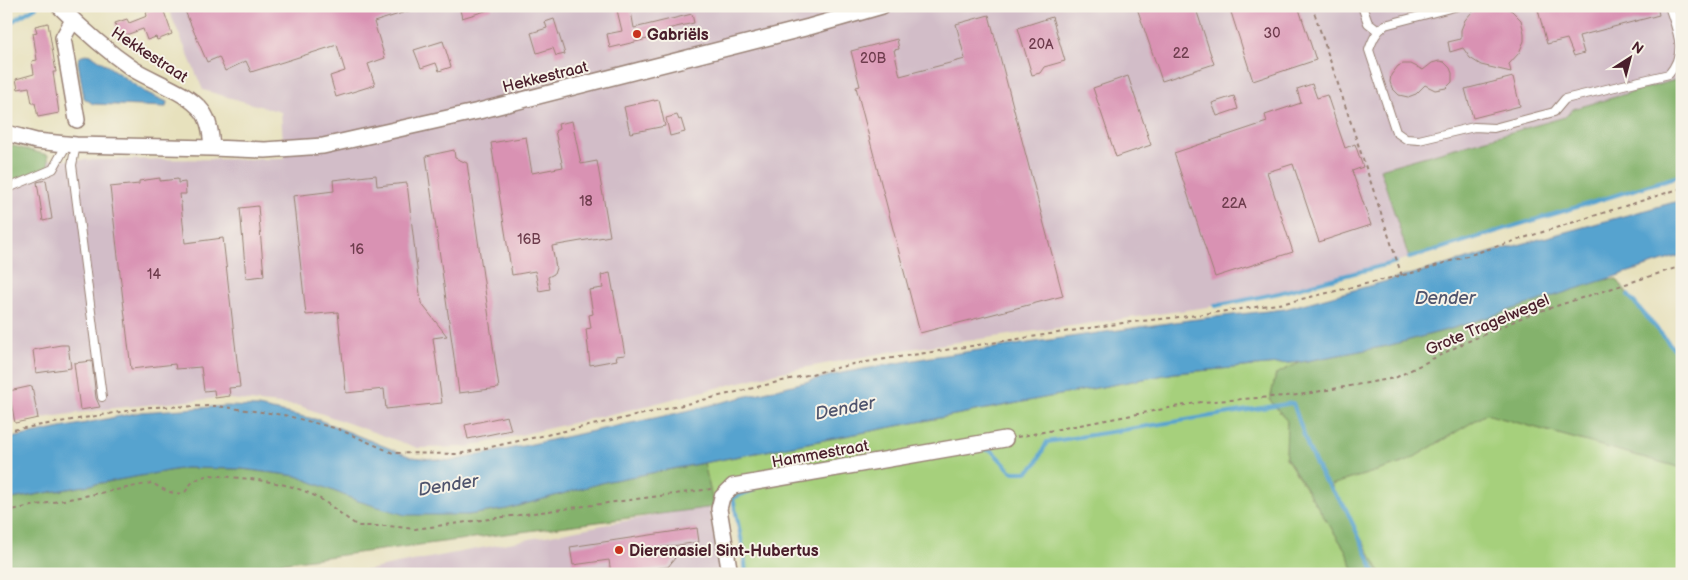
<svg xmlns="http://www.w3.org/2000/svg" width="1688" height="580" font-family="'Balsamiq Sans',sans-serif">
<rect width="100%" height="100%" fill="#f7f3e8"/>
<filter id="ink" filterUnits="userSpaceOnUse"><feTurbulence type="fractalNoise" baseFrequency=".02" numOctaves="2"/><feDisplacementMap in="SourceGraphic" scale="10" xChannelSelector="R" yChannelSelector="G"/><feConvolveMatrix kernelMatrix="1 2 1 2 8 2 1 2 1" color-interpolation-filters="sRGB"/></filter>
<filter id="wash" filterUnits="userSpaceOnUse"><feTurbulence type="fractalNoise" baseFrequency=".0096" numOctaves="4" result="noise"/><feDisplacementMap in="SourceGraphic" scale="20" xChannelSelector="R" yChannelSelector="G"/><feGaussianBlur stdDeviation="1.12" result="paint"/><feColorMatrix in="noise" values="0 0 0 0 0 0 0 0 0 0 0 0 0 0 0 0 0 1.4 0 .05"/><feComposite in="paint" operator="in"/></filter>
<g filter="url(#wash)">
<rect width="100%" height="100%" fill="#e7e1bd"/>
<!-- industrial -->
<path fill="#d2bdc8" d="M167,6H1682V84L1381,169L1409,258L1348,276L1279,293L1215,306L894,351L776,373L633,409L468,447L418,448L300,406L220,398L114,408L6,423V151L45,160L284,159L281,112L203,90Z
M709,505L721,574H349L397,564Z"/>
<!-- green -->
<path fill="#a6d07c" stroke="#787854" d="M1301,362L1276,374L1270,400L1287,421L1286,458L1346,551L1355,574H746L744,553L733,499L714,507L704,463L1175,373Z
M1486,414L1682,468V574H1381L1331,485L1406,462Z"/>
<!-- forest -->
<path fill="#84b26c" stroke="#67684c" d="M1682,78V175L1409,258L1380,169L1565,117L1573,109Z
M6,144L48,155L49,167L6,183Z
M1617,279L1628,295L1682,358V468L1486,414L1406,462L1331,485L1381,574H1355L1346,551L1286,457L1287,421L1270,400L1276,374L1301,362L1387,346L1454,328L1601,280Z
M704,463L714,507L257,566L254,574H6V500L185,468L242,469L297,476L358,501L468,515L507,509L609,481Z"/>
<!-- water -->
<path fill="#57a3cf" stroke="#50617d" d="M85,54L92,55L145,92L167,102L166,107L93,104L84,98L78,62L79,58Z
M1682,200V255L1454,328L1387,346L1301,362L1175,373L609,481L507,509L468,515H405L358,501L297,476L242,469L185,468L6,500V439L141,412L227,406L258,407L319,420L411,457L452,461L678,413L842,373L931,357L1189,320L1285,309Z"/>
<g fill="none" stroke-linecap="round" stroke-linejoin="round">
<!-- stream -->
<path stroke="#57a3cf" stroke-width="4" d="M6,25L36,7
M1409,258L1682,175
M1628,295L1682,358
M1215,306L1279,293L1396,262
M984,449L992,451L1012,472H1027L1036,464L1047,442L1293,403L1309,450L1324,480L1345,507L1370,561L1375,574
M746,574L744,553L733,498L753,490"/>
</g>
<g id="blocks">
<!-- building -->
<path fill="#d992b3" d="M162,6L172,34L157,40L156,37L147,40L143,29L120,37L115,23L127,19L129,23L147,16L146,12Z
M197,6H418V8L374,22L385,58L368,64L375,85L336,97L330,76L345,71L337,45L251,72L246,61L225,71L219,57L207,62L185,11Z
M459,6H491L492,9L462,18Z
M616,6H630L634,28L692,14L694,23L667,29L668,34L610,48L607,34L622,31Z
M1143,6H1195L1214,64L1162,81L1137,8Z
M1229,6H1298L1316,60L1253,81Z
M1482,6H1504L1512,11L1521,20L1524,33V41L1519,53L1509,64L1511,72L1481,65L1470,58L1463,48L1450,52L1448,42L1461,39V30L1465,20L1472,12Z
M1554,6H1657L1659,15L1579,36L1584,53L1574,56L1567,39L1547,44L1538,10Z
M989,15L1063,296L920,333L856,87L860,86L851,51L897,39L899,49L894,50L900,76L965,59L956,24Z
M1052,17L1065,61L1044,67L1040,73L1032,75L1018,28Z
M554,19L565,54L556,56L553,48L537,53L531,33L547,28L545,22Z
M48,23L56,72H53L59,113L38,117L35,103H32L29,87L18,89L16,79L34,74L32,61L37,60L33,33L37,32L35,26Z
M443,41L451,67L439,71L436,63L421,68L414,50Z
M1439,61L1444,62L1450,68L1452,73V82L1446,88L1435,90L1425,85L1416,94L1408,97L1399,95L1392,88L1390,82L1391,75L1398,66L1403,64H1411L1423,70L1432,63Z
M1128,76L1151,145L1116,157L1093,88Z
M1513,77L1520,106L1473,118L1465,89Z
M1312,84L1317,98L1327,95L1345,148L1355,144L1363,167L1352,171L1371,225L1319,242L1293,164L1267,172L1293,252L1215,277L1174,153L1267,122L1265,115L1301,103L1297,89Z
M1234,96L1238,109L1217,116L1212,103Z
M654,100V101L659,100L665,126L630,133L624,107Z
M677,115L679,120L681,119L685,132L670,136L666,118Z
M572,121L581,164L597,161L610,236L552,246L556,268L554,274L548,277L550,289L539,291L535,271L512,275L491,143L526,137L532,173L563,167L555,131L559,129L558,124Z
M454,150L455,158L467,163L499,388L459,393L426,156Z
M376,175L377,186L407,183L421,303L447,336L433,338L442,403L386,409L384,389L346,393L338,312L306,315L293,196L334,191L333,180Z
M160,178V181L178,179V183L185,182L186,194H180L185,243L223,238L240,387L229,388L230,396L215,398L214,390L204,391L201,367L176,369L175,364L131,369L110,187L139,184V181Z
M46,180L52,219L43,221L37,182Z
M258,206L264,276L246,278L240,208Z
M610,273L625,355L616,356L617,360L590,365L586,329L591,328L589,315L593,314L589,290L603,288L601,275Z
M61,345H68L71,368L36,373L33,350Z
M92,361L96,398L100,407L80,410L74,363Z
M32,386L38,418L15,423L9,391Z
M507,416L511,430L468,439L465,425Z
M697,528L699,542L658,548L675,558L668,567L611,574L609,560L573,565L570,547Z"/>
</g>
</g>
<g filter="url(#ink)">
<use href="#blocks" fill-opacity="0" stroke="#988074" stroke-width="1"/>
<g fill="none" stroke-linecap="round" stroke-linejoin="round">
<!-- service casing -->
<g stroke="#988074" stroke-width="10">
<path id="service" d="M1362,6L1368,23L1377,30
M1458,6L1385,25C1376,32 1373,39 1369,50L1396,132L1406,139L1419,140L1474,127L1494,128L1554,112L1565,99L1669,74C1688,52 1677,31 1669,6
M76,145L72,165L102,397
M6,189L53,169L67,144"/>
</g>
<!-- minor casing -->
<g stroke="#988074" stroke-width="18">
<path id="minor" d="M59,6C82,29 107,51 133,69C154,82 187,92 202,111C210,121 211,136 212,148L265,150L323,146L479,111L809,27L882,6
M73,20L63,38L77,120
M6,133L36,141L76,145L212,148
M730,574L719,509L722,497L733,486L1005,439"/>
</g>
<!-- path -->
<path stroke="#988074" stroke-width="2" stroke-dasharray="4 4" stroke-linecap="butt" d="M1312,6L1402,276
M6,431L150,407L216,406L284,415L338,429L393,453L458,454L653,412L853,364L1123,323L1189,316L1285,303L1416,272L1682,188
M1017,437L1201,402L1299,395L1395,378L1462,344L1528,315L1682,266
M6,511L152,483C161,488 176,498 186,491C186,491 190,485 190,485C195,479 204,476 211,475C246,479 286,480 317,497C331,505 344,517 358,526H389L415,529L711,489"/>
<!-- service -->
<use href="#service" stroke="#fff" stroke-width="8"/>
<!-- minor -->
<use href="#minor" stroke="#fff" stroke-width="15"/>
</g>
</g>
<!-- markers -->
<g fill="#c8321e" stroke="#f7f3e8" stroke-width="2">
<circle cx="637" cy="34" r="5"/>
<circle cx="619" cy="550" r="5"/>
</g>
<g text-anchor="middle" stroke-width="4" stroke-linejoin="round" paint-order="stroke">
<!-- number labels -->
<g font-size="14" fill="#6e3c4d">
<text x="1272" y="38">30</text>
<text x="1041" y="49">20A</text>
<text x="1181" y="58">22</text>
<text x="873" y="63">20B</text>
<text x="586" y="206">18</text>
<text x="1234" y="208">22A</text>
<text x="529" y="244">16B</text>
<text x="357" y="254">16</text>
<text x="154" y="279">14</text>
</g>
<!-- poi labels -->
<g font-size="16" font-weight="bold" fill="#4a1f2b" stroke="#f7f3e8" text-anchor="start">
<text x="647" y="40">Gabriëls</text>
<text x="629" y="556">Dierenasiel Sint-Hubertus</text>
</g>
<!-- street labels -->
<g font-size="16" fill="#4a1f2b" stroke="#f7f3e8">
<text transform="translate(150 54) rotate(33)" y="6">Hekkestraat</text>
<text transform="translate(545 76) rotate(-14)" y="6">Hekkestraat</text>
<text transform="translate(1487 324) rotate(-23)" y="6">Grote Tragelwegel</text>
<text transform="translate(820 453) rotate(-10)" y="6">Hammestraat</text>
</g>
<!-- water labels -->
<g font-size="18" font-style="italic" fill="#4f546d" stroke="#f7f3e8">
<text x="1445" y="304">Dender</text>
<text transform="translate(845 408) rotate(-11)" y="6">Dender</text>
<text transform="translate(448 485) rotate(-9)" y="6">Dender</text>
</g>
</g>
<!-- margin -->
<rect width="1688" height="580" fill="none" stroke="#f7f3e8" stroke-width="25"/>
<!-- north arrow -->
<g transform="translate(1630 58) rotate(36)" stroke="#f7f3e8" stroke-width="4" paint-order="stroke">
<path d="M0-4L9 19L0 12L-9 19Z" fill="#4a1f2b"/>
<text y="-8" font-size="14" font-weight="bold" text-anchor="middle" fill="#4a1f2b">N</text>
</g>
</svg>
